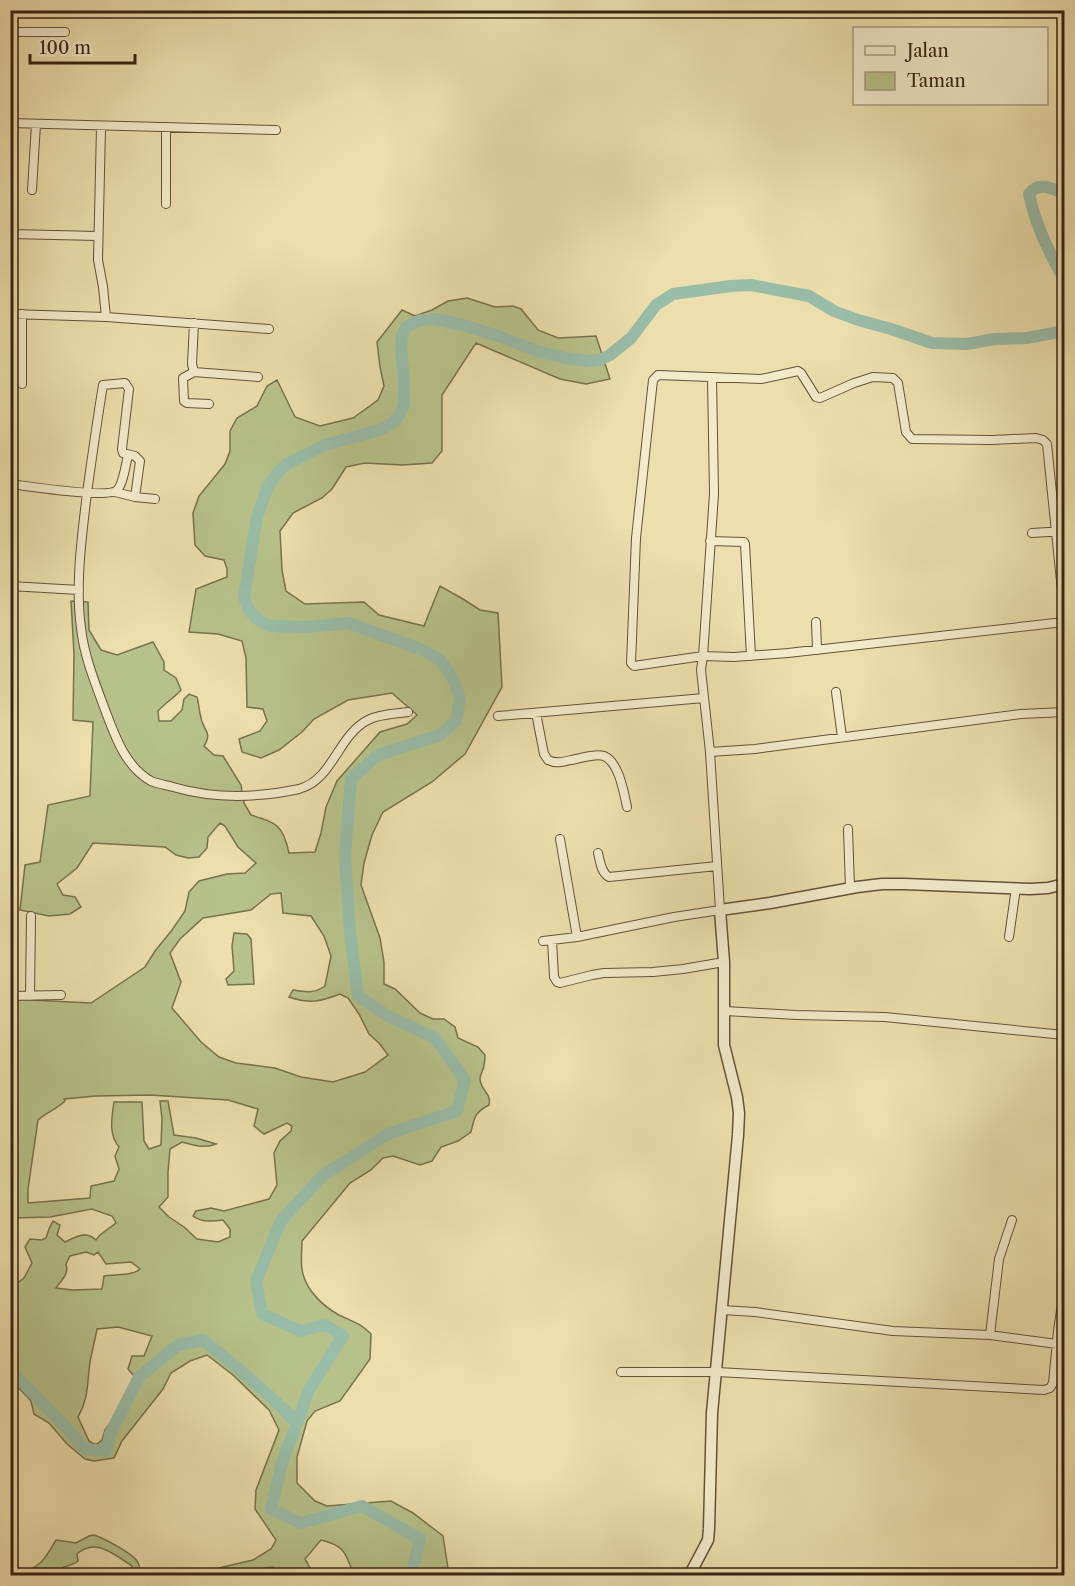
<svg xmlns="http://www.w3.org/2000/svg" width="1075" height="1586" font-family="'Libre Caslon Text',serif">
<rect width="100%" height="100%" fill="#ecdfad"/>
<filter id="stains"><feTurbulence type="fractalNoise" baseFrequency=".00333" numOctaves="4"/><feColorMatrix values="0 0 0 0 .2 0 0 0 0 .09 0 0 0 0 .02 0 0 0 .5 -.17"/></filter>
<radialGradient id="worn" r=".72"><stop offset=".6" stop-color="#630" stop-opacity="0"/><stop offset="1" stop-color="#630" stop-opacity=".3"/></radialGradient>
<!-- green -->
<path fill="#b7c28a" stroke="#78724e" stroke-width="1.5" fill-rule="evenodd" d="M467,298L495,307L513,306L521,309L538,330L558,338L596,336L610,379L586,384L560,379L476,343L442,395V451L432,463L402,465L365,463L346,467L332,489L322,498L293,513L280,531L282,570L286,591L305,604L364,602L379,615L424,626L440,586L463,599L480,610L498,613L502,687L465,754L432,782L383,812L372,835L364,863L361,885L380,938L384,962V984L395,989L420,1013L433,1019H444L455,1027L458,1038L478,1047L485,1055C485,1058 485,1061 484,1065C484,1069 480,1074 480,1079C480,1090 492,1093 489,1105C475,1112 474,1118 471,1132L458,1141L441,1147L432,1161L420,1165L393,1156L383,1158L371,1170L350,1183L302,1241C302,1251 300,1265 303,1274C307,1291 324,1307 339,1315C351,1321 361,1323 371,1334L370,1359L340,1401L315,1411L307,1421L297,1457V1483L315,1501L327,1506L391,1501L413,1513L443,1536L449,1575H354C345,1553 346,1546 321,1540L305,1559L312,1571L311,1575H282L273,1567L216,1575H205L201,1572L253,1560L271,1549L276,1540L255,1509L256,1490L279,1430L269,1410L233,1375L207,1355L190,1361L171,1373L163,1389L122,1441L114,1458L94,1461L85,1459L67,1444L49,1423L34,1414L31,1401L11,1380L10,1261L14,1268L12,1280L19,1282L24,1278L32,1263L25,1247L30,1239L42,1240L46,1238L49,1229L53,1221L60,1225L57,1235L65,1242C76,1237 86,1230 96,1240L100,1235L116,1223L112,1216L92,1209L50,1217L11,1218V999L91,1003L145,967L155,951L172,930L185,911L189,892L199,881L227,874L245,873L256,863L238,847L225,826L220,823L208,837L207,848L199,857L188,858L176,855L165,847L93,843L77,868L57,884L63,895L75,897L81,907L70,914L49,916L20,910L25,865L40,862L48,805L90,796L93,722L73,720L74,654L71,601L88,602L89,630L101,650L117,655L153,642L164,662V670L176,678L181,690C174,698 165,703 158,711L159,721H171L182,710L184,699L189,694L197,697C199,704 199,711 201,718C203,730 213,732 204,746L214,755L223,756L241,785L244,803L251,815C277,823 283,825 289,853L315,852L321,833L326,807L337,781L380,732L407,724L417,715L392,693L348,700L314,719L302,732L279,750L261,758L242,752L239,739L260,731L267,721L263,709L247,707L246,658L242,641L218,634L189,632L196,589L227,577V569L224,560L205,556L195,545L193,513L199,496L225,464L230,451V431L237,418L257,406L267,386L277,380L295,417L320,426L353,418L378,400L384,386L380,367L377,342L402,310L415,316L432,310L448,301ZM281,893L283,913L311,916L324,936L331,956L325,986C313,994 308,992 293,990L289,997C310,1004 319,1002 340,994L348,998L359,1014L369,1034L379,1043L388,1055L365,1072L333,1082L301,1077L275,1068L236,1063L219,1057L201,1042L172,1008L181,982L170,953L180,939L203,918L251,910L271,894ZM150,1095L228,1100L258,1109L254,1126L264,1134L287,1123L292,1126L291,1131L280,1141L274,1153L277,1185L269,1199L224,1211L211,1208L196,1211L193,1216C203,1223 211,1221 223,1220L230,1229V1237L218,1242L197,1239L184,1227L169,1217L159,1207L168,1197V1172L170,1149L182,1142C193,1145 205,1149 216,1144L196,1138L174,1135L168,1101H160L162,1119L161,1145L149,1149L144,1141L142,1102H114C112,1117 108,1134 119,1147L115,1156L119,1169L114,1181L91,1186L90,1198L28,1203V1189L38,1120C48,1111 56,1110 65,1101L64,1099L96,1096ZM86,1252L94,1255L98,1252L106,1264L131,1262L140,1269C133,1276 115,1274 104,1276L102,1289L72,1290L56,1288C62,1279 69,1275 66,1264L70,1256ZM118,1327L152,1336L144,1356H132L128,1369L135,1377L122,1406L105,1430L102,1440L97,1444H94L89,1441L78,1417C89,1398 87,1383 90,1362C92,1351 95,1340 97,1329Z
M234,933L247,934L251,939L254,984L228,985L226,979L234,971L232,946Z
M94,1535C103,1538 132,1553 137,1561C140,1565 140,1571 140,1575H134L132,1566C115,1555 96,1537 77,1554L78,1561C69,1569 63,1562 57,1575H11V1570C17,1569 24,1571 30,1569C43,1565 49,1551 56,1540L76,1543L89,1536Z"/>
<g fill="none" stroke-linecap="round" stroke-linejoin="round">
<!-- river -->
<path stroke="#99bda8" stroke-width="12" d="M1064,194C1053,188 1038,181 1029,194C1035,224 1049,253 1064,279
M10,1370L62,1423L85,1449L106,1451L110,1434L139,1377L178,1345L203,1340C236,1366 267,1392 297,1423
M411,1576L420,1539L362,1506L301,1523L271,1509L282,1463L309,1390L343,1336L325,1325L301,1331L262,1314L256,1281L281,1221L322,1176L388,1134L457,1111L465,1080L435,1038L386,1015L358,996L350,932L345,856L351,779L378,755L440,735L456,721L460,699L453,678L441,661L425,651L349,623L307,627L269,626L256,618L249,610L244,597L257,517L268,486L278,472L287,464L325,445L379,430L393,423L399,415L404,405V380L401,349L402,335L406,327L421,320L434,319L463,325L504,338L537,351L565,358L586,361L600,360L610,355L631,338L656,305L673,294L731,286L751,285L809,296L834,311L858,320L891,329L932,343L967,344L995,339L1027,338L1064,331"/>
<!-- minor casing -->
<g stroke="#65513a" stroke-width="10">
<path id="minor" d="M10,32H65
M10,123C99,126 187,127 276,130
M101,127L98,260L103,287L106,317
M32,190L36,124
M166,204V127
M10,234L98,236
M10,314L106,317L269,329
M194,323L192,364L194,372L258,377
M194,372L183,378L184,401L187,403L209,404
M712,377L714,494L703,656L634,666L631,663L636,538L653,380L658,375L761,379L798,371L801,373L816,397L820,398L854,383L873,377L893,378L898,383L906,432L912,439L992,440L1036,438L1043,440L1047,444L1064,610
M22,384V314
M10,484C27,486 108,499 117,490C123,485 126,463 128,455
M115,492L135,497L155,499
M135,497L140,461L135,456L123,453L122,449L129,389L125,383L103,385C97,421 92,457 87,493C82,535 75,585 81,628C84,657 97,688 107,715C116,739 127,768 151,781C158,784 166,785 173,787C214,799 257,798 299,789C333,780 338,735 368,720C379,714 395,714 408,712
M1032,533L1064,531
M710,541L744,542L745,544L751,656
M10,586L79,590
M816,622L817,650
M836,692L842,737
M536,713L544,754L548,760C556,764 563,762 571,760C580,759 594,753 604,756C619,762 624,793 627,807
M498,716L704,698
M710,752L755,749L1021,714L1064,712
M848,829L850,888
M560,839L577,937
M598,853C600,861 601,873 609,877L717,866
M1009,937L1016,888
M552,940L554,977L557,982L560,983L592,975L604,973L653,972L683,969L724,962
M543,941L577,937L674,917L720,910L710,752L701,670L703,656L734,657L788,653L1064,622
M10,996L61,995
M30,996L31,916
M725,1011L796,1015L885,1017L1064,1035
M722,1310L755,1312L893,1331L990,1335L1064,1345
M990,1335L999,1259L1012,1220
M621,1372H717L1044,1390L1050,1388L1053,1383L1058,1331L1064,1290"/>
</g>
<!-- tertiary casing -->
<g stroke="#65513a" stroke-width="13">
<path id="tertiary" d="M689,1576L708,1540L709,1529L712,1413L738,1135L739,1113L737,1097L724,1045V962L720,910L770,903L857,887L882,884H904L1030,889L1048,888L1064,884"/>
</g>
<!-- minor -->
<use href="#minor" stroke="#f3eaca" stroke-width="8"/>
<!-- tertiary -->
<use href="#tertiary" stroke="#f3eaca" stroke-width="10"/>
</g>
<!-- margin -->
<rect width="1075" height="1586" fill="none" stroke="#ecdfad" stroke-width="36"/>
<rect x="12" y="12" width="1051" height="1562" fill="none" stroke="#382213" stroke-width="3"/>
<rect x="18" y="18" width="1039" height="1550" fill="none" stroke="#382213" stroke-width="1.5"/>
<!-- legend -->
<rect x="853" y="27" width="195" height="78" fill="#f3eaca" stroke="#a89a81" stroke-width="1.5"/>
<rect x="865" y="46" width="30" height="9" fill="#f3eaca" stroke="#a89a81" stroke-width="1.5"/>
<text x="907" y="57" font-size="18" fill="#382213">Jalan</text>
<rect x="865" y="72" width="30" height="18" fill="#b7c28a" stroke="#a89a81" stroke-width="1.5"/>
<text x="907" y="87" font-size="18" fill="#382213">Taman</text>
<!-- scale -->
<path d="M30 54v9h105v-9" fill="none" stroke="#382213" stroke-width="3"/>
<text x="39" y="54" font-size="18" fill="#382213" stroke="#f3eaca" stroke-width="4.5" paint-order="stroke">100 m</text>
<rect width="100%" height="100%" filter="url(#stains)"/>
<rect width="100%" height="100%" fill="url(#worn)"/>
</svg>
